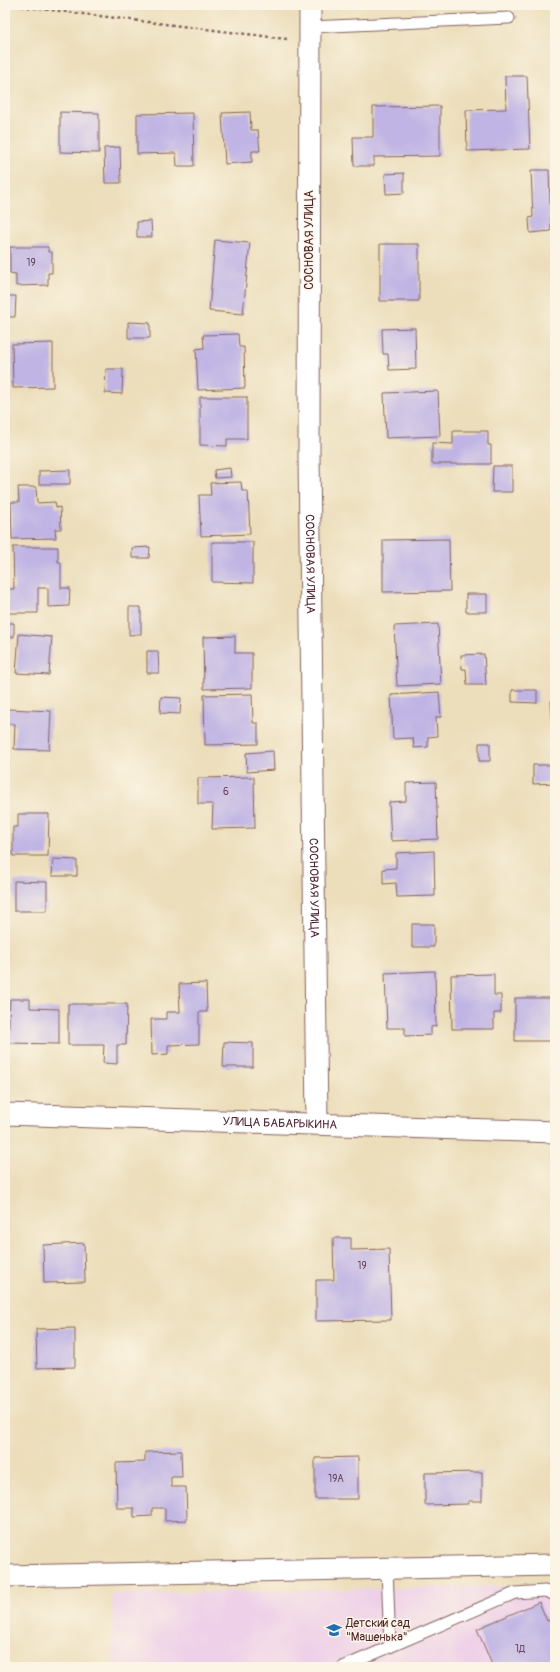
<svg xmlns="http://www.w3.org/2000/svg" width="560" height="1672" font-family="Pangolin,sans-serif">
<rect width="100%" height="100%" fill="#fcf5e5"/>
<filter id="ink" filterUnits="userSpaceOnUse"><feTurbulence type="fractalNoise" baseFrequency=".025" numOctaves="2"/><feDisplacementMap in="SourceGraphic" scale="8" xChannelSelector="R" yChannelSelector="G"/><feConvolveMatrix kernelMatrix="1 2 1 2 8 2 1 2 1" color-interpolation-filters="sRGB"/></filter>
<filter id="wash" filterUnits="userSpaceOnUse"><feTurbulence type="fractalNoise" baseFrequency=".012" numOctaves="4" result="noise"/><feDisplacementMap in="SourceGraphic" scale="16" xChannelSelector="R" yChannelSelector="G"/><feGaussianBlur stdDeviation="0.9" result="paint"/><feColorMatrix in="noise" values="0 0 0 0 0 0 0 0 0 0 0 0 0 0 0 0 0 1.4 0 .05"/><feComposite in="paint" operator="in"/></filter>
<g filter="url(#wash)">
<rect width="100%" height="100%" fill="#ecdebb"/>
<!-- built -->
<path fill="#eed0e8" d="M555,1585V1667H113L112,1594Z"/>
<g id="blocks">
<!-- building -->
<path fill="#bfb4e4" d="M505,76H527L530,149L467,151L466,110L506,109Z
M440,106V156L374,157V166H354L353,137H373V107Z
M60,112L99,113V153L60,152Z
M250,112L251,130H258L260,151H252V162L225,164L222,113Z
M193,113L194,166H177L176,153L137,154V114Z
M120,147L121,183H105L104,148Z
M531,170H549L551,231L530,233L529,218L533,217Z
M404,173V193L386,194L385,174Z
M151,221L152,237H137V222Z
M215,240L250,243L243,314L209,311Z
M380,244H419V301H380Z
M10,247H48V252H52V273H48V285L16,286V274L10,273Z
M5,296H16L15,317H5Z
M128,322L150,323V338H128Z
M415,328L416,369L389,370L388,354H383L382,329Z
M238,334L239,347H244L245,388L198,390L196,349L204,348L203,335Z
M53,343V387L13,388L12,344Z
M106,369H123L122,394L105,393Z
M438,391L440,436L386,438L384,393Z
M200,397H247V439H227V446L200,445Z
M453,431H488V445H491V464H432V443L453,444Z
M493,466H512V492H492Z
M230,468L231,477L215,478L214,470Z
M70,470V484H39V471Z
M241,482L242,491H248L250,534L201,536L199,495H211L210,483Z
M18,487H36L37,503L55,502L56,508L60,507L61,529H55L56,538L12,539L11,502H19Z
M449,539L450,591L383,592V540Z
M212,542H253V583L212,582Z
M13,547H58V562H61V588H70L69,606L48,607V588H38V613H8V589H14Z
M150,547L149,558H132V548Z
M466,594H487V612H466Z
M129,607H141V634L129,635Z
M553,615H555V632H553Z
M5,623H14V637H5Z
M438,624L441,684L397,686L394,626Z
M19,634L52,637L49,675L16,673Z
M235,636V653H252V688L204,689L203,637Z
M553,647H555V676H554Z
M147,651H158L159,673H147Z
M484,654L486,685H467L466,669H462L461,655Z
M512,690H537V703L512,702Z
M439,692L441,717H436L437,736L428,737V747L414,748L413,738L393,739L391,695Z
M252,694L253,723H258V744L205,745L204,695Z
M161,697L181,698L180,714L160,713Z
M551,701H555V718H552Z
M8,709L51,711L49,750L14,749L15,724H7Z
M479,743H490V761H479Z
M273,751L274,770L247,772L246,753Z
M533,765H555V783L533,784Z
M254,777L255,828L212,829L213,804H198V778Z
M436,782L438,839L391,841L389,802L406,801V783Z
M18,814H49L48,856H13V827H18Z
M434,851L435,896L397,897L396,883L383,884V869L396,868V853Z
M53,859L77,860V876H52Z
M14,881L47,882V911H14Z
M412,924H434V947H412Z
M435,971L436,1026L431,1027V1035L405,1036V1028H387L385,973Z
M494,974V995H501V1013H494V1029H452L451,975Z
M206,983L207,1012H199V1044L168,1045V1054L152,1055L151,1019H166V1012H180L179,984Z
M515,998H555L554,1041H515Z
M10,999H30V1008L59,1009V1044L8,1043Z
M68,1004H127L126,1045H117V1064L103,1063L104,1045H68Z
M224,1042L253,1043V1067H223Z
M333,1238H351V1250L389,1249L391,1320L316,1321V1280H334Z
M84,1243L85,1282L44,1283L43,1245Z
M75,1328V1367L37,1368L36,1329Z
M181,1451L182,1477H171V1487H186L187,1520L165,1521V1508H152V1516L134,1517V1508H117L116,1463L145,1462V1452Z
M358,1457V1499H315V1458Z
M482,1472V1501H468V1504L425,1505V1473Z
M539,1602L547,1621L553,1619L555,1624V1667H493L477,1629Z"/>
</g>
</g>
<g filter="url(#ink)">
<use href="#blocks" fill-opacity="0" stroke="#83625d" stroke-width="1"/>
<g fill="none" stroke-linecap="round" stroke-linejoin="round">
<!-- service casing -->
<g stroke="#83625d" stroke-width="13">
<path id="service" d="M310,27L509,18
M387,1568L390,1647
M343,1667L515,1593L545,1591L555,1595"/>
</g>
<!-- minor casing -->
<g stroke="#83625d" stroke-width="23">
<g id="minor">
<path id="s1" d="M310,5L309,454L317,1123"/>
<path id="s2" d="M5,1114L555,1132"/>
<path d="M5,1576L555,1565"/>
</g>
</g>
<!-- path -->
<path stroke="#83625d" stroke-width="2.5" stroke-dasharray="3 3" stroke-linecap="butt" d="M10,5L287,39"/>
<!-- service -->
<use href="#service" stroke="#fff" stroke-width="11"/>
<!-- minor -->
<use href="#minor" stroke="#fff" stroke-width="21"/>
</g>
</g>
<!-- icons -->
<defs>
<g id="school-bare" transform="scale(1.2)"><path d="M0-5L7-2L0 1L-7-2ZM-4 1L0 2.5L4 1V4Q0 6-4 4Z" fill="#1f6fb2" stroke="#fcf5e5" stroke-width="2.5" paint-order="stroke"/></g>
</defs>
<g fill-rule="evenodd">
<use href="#school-bare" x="334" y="1630"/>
</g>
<g text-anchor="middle" stroke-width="3" stroke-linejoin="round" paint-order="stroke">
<!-- number labels -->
<g font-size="10" fill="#674459">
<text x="31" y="266">19</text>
<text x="226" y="795">6</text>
<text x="362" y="1269">19</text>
<text x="336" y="1482">19А</text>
<text x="520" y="1652">1Д</text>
</g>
<!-- street labels -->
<g font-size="12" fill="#4a1f2b" stroke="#fcf5e5">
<text transform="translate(309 240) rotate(-90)" y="4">СОСНОВАЯ УЛИЦА</text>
<text dy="4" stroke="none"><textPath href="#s1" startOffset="559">СОСНОВАЯ УЛИЦА</textPath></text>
<text dy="4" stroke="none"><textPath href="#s1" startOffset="883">СОСНОВАЯ УЛИЦА</textPath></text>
<text dy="4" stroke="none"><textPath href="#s2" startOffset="275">УЛИЦА БАБАРЫКИНА</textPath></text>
</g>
<!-- poi labels -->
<g font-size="12" fill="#4a1f2b" stroke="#fcf5e5" text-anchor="start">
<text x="346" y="1627">Детский сад<tspan x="346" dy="14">"Машенька"</tspan></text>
</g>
</g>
<!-- margin -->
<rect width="560" height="1672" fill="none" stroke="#fcf5e5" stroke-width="20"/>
</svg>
